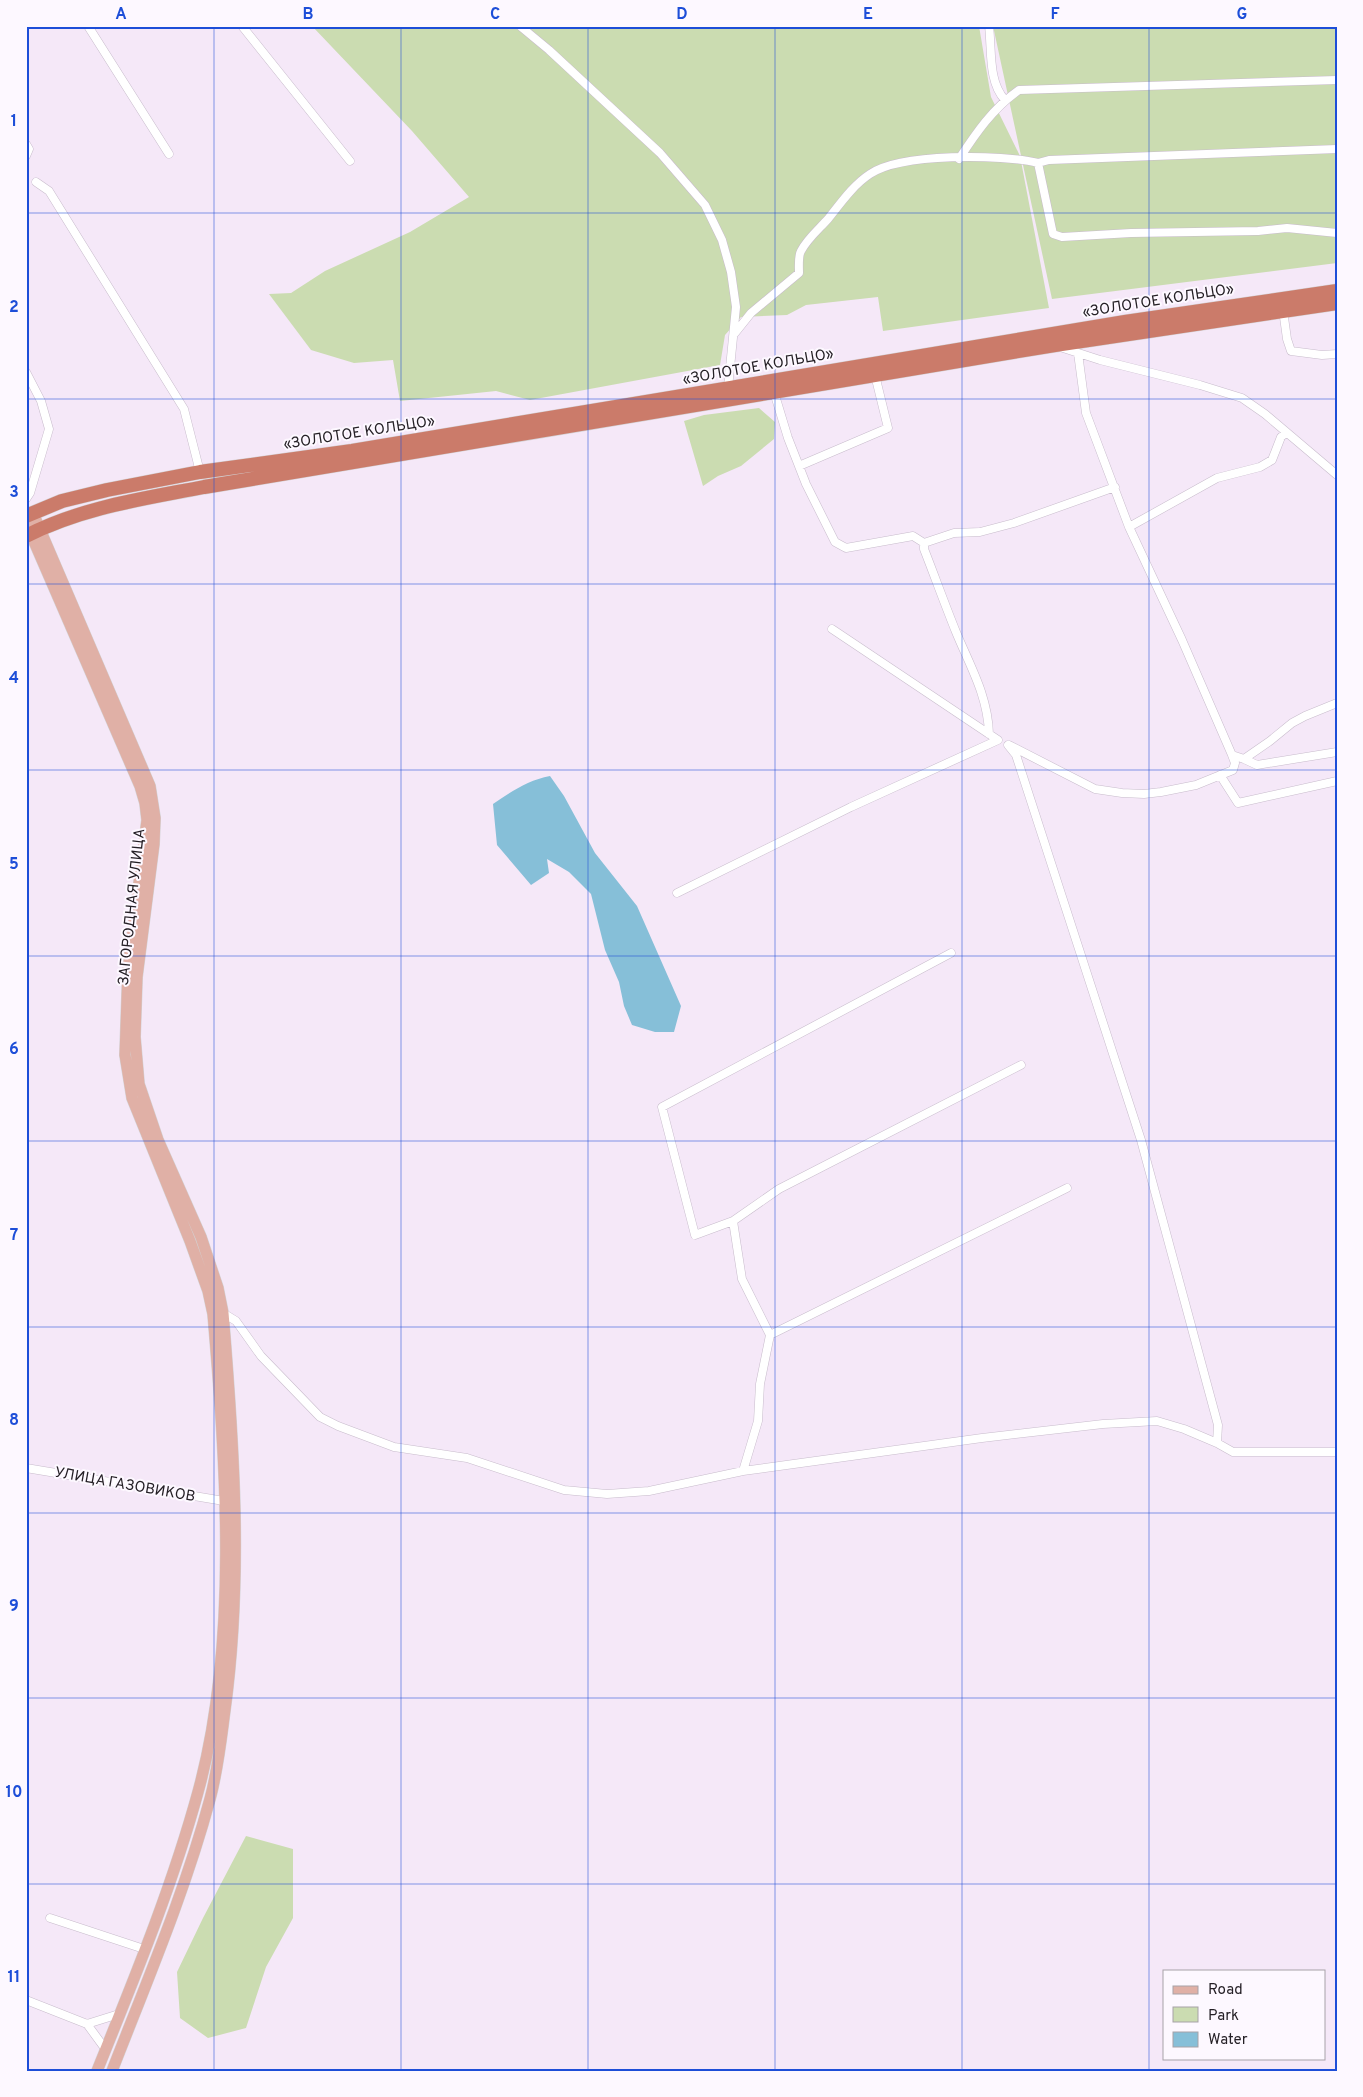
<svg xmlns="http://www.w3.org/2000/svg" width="1363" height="2097" font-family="Overpass,sans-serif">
<rect width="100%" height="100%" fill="#f5e8f8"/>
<!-- green -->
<path fill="#cbdcb1" d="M312,26H979L991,97L1020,156L1049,308L883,331L878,297L806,305L787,315L741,317L725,335L720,365L530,400L496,391L400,401L393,360L354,363L311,350L269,294L291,293L325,271L410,232L469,197L412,131Z
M993,26H1337V263L1052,299Z
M759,408L775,422L774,439L741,466L718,476L703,486L684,421L704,415Z
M246,1836L293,1849V1918L266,1967L246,2028L208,2038L180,2018L177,1972L203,1918Z"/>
<!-- water -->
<path fill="#86bfd8" d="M550,776L564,796L595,853L637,906L681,1006L674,1032H655L632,1025L624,1006L619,982L605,950L591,894L569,872L547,859L549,873L531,885L497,845L493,804C511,792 528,780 550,776Z"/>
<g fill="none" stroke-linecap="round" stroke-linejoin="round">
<!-- street casing -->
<g stroke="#c8bccc" stroke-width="9">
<path id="street" d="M88,26L169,154
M242,26L350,161
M520,26L549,50L660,153L705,205L722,240L731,272L736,307L728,388
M989,26C992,50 988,82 1005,100
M26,144L29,149L26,156
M959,159C976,133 993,108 1019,90L1337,80
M1038,163L1049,160L1337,149
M36,182L49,191L184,409L200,472
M1283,310L1287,339L1291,351L1322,355L1337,354
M735,333L751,313L799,273C799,267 798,256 801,251C807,239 819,229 828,219C840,204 853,185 870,174C901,153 1001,154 1038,163L1053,234L1062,237L1131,233L1258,231L1287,228L1337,233
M1060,347L1100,360L1200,385L1242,398L1265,414L1337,475
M1078,353L1086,413L1129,527L1182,640L1232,755L1244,759L1270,741L1292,723L1305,716L1337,703
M26,372L41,401L49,429L30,493L26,499
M774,392L788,438L806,484L835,542L846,548L913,536L924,543L954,533L980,532L1014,523L1115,487
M799,466L888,428L875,375
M1129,527L1217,478L1260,467L1272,460L1281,437L1286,433
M924,543V549C935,577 945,605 956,632C970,666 988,696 989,734
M1008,745L1016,755L1141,1140L1218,1425L1217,1443
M1009,745L1095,789L1122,793L1144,794L1161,792L1196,785L1233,770L1235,763L1232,755
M1244,759L1257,765L1337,752
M1220,775L1238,803L1337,781
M677,893L851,807L998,740L832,629
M733,1221L779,1189L1021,1065
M223,1313L236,1321L261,1356L320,1417L338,1426L394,1447L467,1458L564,1490L607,1494L649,1491L743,1471L982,1438L1103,1424L1157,1421L1184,1429L1217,1443L1233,1452H1337
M770,1335L742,1279L733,1221L695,1235L662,1107L951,953
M26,1468L224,1501
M743,1471L758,1421L760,1384L770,1335L1067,1188
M50,1918L144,1949
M26,2000L87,2024L119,2014
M87,2024L106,2050"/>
</g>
<!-- primary casing -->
<g stroke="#d3d2d4" stroke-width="12">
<path id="primary" d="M33,513L150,786L155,818L154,844L137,977L135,1037L139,1084L158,1140L201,1237L218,1288L223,1313C234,1445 243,1578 225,1710C221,1740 218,1770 210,1799C185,1892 147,1981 112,2071
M26,523L140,786L145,803L147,820L128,969L125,1055L132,1098L190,1241L208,1291L213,1314C226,1466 239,1643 198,1792C172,1887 134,1979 97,2071"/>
</g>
<!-- highway casing -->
<g stroke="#d3d2d4" stroke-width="15">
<path id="highway" d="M26,516L62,501L107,490L200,472L352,451L1125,322L1337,291
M26,536C83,507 143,499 204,487L1055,345L1337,303"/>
</g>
<!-- street -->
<use href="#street" stroke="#fff" stroke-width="8"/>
<!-- primary -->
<use href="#primary" stroke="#e0b0a6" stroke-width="11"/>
<!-- highway -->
<use href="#highway" stroke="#cb7b6a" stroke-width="14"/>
</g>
<!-- grid -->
<path fill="none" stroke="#1d4ed8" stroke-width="1" stroke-opacity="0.55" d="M214,26V2071M401,26V2071M588,26V2071M775,26V2071M962,26V2071M1149,26V2071M26,213H1337M26,399H1337M26,584H1337M26,770H1337M26,956H1337M26,1141H1337M26,1327H1337M26,1513H1337M26,1698H1337M26,1884H1337"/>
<g text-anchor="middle" stroke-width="4" stroke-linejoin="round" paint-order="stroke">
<!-- street labels -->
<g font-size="15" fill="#252026" stroke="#fdf8ff">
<text transform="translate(1158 300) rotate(-9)" y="5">«ЗОЛОТОЕ КОЛЬЦО»</text>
<text transform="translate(758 366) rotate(-10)" y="5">«ЗОЛОТОЕ КОЛЬЦО»</text>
<text transform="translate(359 432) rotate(-9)" y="5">«ЗОЛОТОЕ КОЛЬЦО»</text>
<text transform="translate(131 907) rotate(-84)" y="5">ЗАГОРОДНАЯ УЛИЦА</text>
<text transform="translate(125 1484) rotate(10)" y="5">УЛИЦА ГАЗОВИКОВ</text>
</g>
</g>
<!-- border -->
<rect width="1363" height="2097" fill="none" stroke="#fdf8ff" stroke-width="55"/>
<!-- legend -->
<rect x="1163" y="1970" width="162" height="90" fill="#fdf8ff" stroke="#a7a2a8"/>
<rect x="1173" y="1986" width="25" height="8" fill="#e0b0a6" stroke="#a7a2a8"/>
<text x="1208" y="1994" font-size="15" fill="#252026">Road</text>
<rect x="1173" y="2007" width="25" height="15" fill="#cbdcb1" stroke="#a7a2a8"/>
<text x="1208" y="2020" font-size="15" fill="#252026">Park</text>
<rect x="1173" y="2032" width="25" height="15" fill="#86bfd8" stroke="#a7a2a8"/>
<text x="1208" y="2044" font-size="15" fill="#252026">Water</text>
<rect x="28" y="28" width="1308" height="2042" fill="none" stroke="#1d4ed8" stroke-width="2"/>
<g font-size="16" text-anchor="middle" font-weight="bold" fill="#1d4ed8">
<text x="121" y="19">A</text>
<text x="308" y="19">B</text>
<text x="495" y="19">C</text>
<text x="682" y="19">D</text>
<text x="868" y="19">E</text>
<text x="1055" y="19">F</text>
<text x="1242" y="19">G</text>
<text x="14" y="126">1</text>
<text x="14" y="312">2</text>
<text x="14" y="497">3</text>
<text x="14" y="683">4</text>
<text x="14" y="869">5</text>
<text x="14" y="1054">6</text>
<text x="14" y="1240">7</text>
<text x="14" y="1425">8</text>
<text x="14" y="1611">9</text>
<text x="14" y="1797">10</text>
<text x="14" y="1982">11</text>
</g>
</svg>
